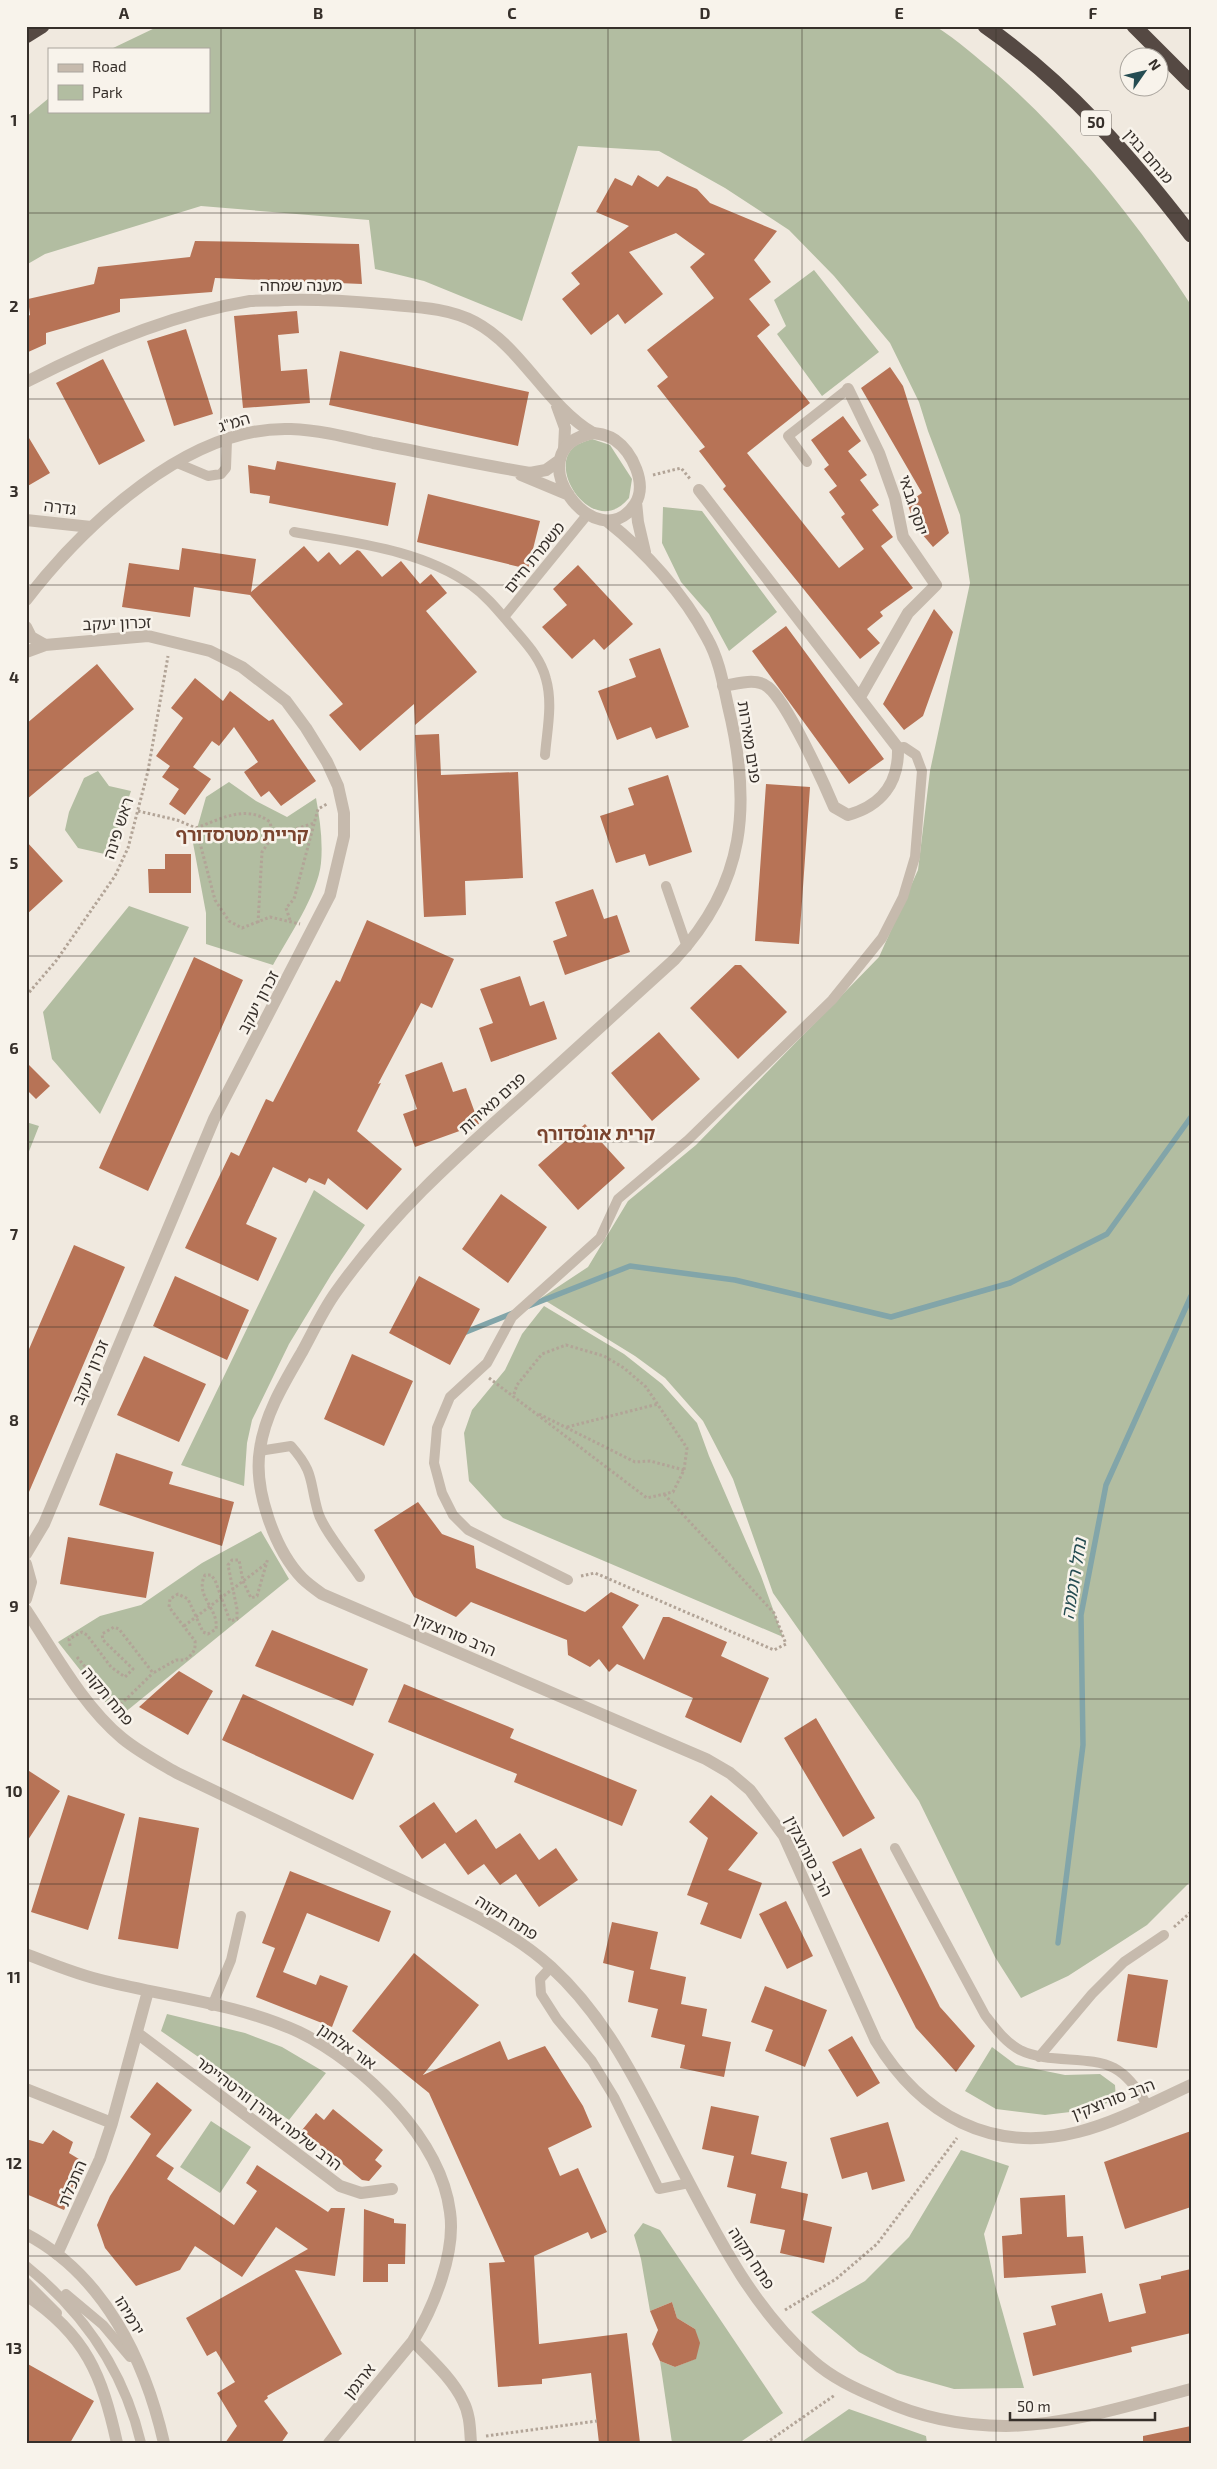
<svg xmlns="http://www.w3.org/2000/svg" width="1217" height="2469" font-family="'Exo 2','Noto Sans Hebrew',sans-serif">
<rect width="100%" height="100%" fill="#f0e9df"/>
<!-- green -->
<path fill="#b2bda1" d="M159,26H935C958,40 977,58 998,75C1073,141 1136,221 1191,305V1881L1147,1925L1068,1976L1021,1998L995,1957L919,1801L773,1593L733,1479L703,1421L665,1378L635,1356L541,1298L588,1267L628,1201L696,1145L879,957L918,870L930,771L970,583L960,515L928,431L919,402L890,343L834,276L789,230L725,188L659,151L578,146L522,321L424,281L375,269L369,220L201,206L45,254L26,265V117L49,98V111H209V49H111Z
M814,270L879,352L822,396L777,334L786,326L774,300Z
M592,439L610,445L632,479L629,498C595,540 546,470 574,447C579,443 587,441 592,439Z
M663,507L702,511L777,612L729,651L709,614L681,582L662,543Z
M98,771L109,786L131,791L109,855L78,848L65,830L69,812L84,778Z
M229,782L256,801L287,817L316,798C320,820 323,841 321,863C318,894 288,938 273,965L206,944V913L193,843L206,797Z
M129,906L189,927L100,1114L52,1059L43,1012Z
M26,1122L39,1126L26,1159Z
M314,1190L365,1225L331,1275L289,1344L252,1420L247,1443L244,1486L181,1465Z
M544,1306L624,1354L662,1384L697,1423L709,1456L761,1576L783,1637L503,1518L469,1481L464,1433L472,1410L505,1370L522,1334Z
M261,1531L289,1579L118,1718L58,1642L100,1616L141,1605L202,1563Z
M167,2014L245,2033L282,2047L326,2073L289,2120L161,2031Z
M992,2047L1016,2065L1065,2075L1100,2074L1115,2085L1116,2100L1087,2110L1045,2115L996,2109L965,2091Z
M211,2121L251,2147L220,2193L180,2167Z
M961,2150L1009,2166L984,2234L995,2285L1024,2388L954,2389L897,2373L859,2352L811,2312L865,2281L909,2237Z
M643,2223L660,2230L783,2413L739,2443H672L660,2361L675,2367L695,2359V2329L677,2318L672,2302L650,2311L641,2259L634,2235Z
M849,2409L926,2436L927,2443H800Z"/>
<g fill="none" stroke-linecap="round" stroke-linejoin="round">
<!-- stream -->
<path stroke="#82a5a9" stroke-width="5.5" d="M526,1307L630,1266L735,1280L891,1317L1010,1283L1107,1234L1191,1117
M461,1334L513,1313
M1058,1943L1083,1745L1081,1615L1106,1485L1191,1296"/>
</g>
<!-- building -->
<path fill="#b77356" d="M638,175L658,187L667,176L697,189L710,203L777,231L754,260L771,282L749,299L770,325L757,336L810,403L747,453L839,568L864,549L841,517L845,514L829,492L837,486L824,469L829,465L811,440L843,416L861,441L848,451L867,475L860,480L879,505L872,510L893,537L881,546L913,588L880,612L883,616L867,629L880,643L860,659L723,489L726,486L699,451L705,447L657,386L668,377L647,350L714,298L690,267L705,254L676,233L629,252L663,294L625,324L618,314L591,335L562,299L580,284L571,273L629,226L596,212L615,178L632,186Z
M195,241L359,244L362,284L215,278L212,292L120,299V312L46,333V344L26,353V317L30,315L28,299L94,284L98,267L190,257Z
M297,311L299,333L278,335L281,371L307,369L310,403L243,408L234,316Z
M186,329L213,414L174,426L147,341Z
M340,351L529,392L518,446L329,405Z
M103,359L145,441L99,465L56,383Z
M890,367L903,386L949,533L933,547L916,527L907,503L922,493L861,388Z
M26,433L50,473L26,487Z
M277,461L396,483L388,526L269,503L270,496L250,493L248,465L275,470Z
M428,494L540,521L528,569L417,542Z
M304,546L318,562L329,552L340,565L357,550L360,551L382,577L401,561L420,584L431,574L447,593L426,611L477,672L415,725L414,704L360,751L329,715L343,704L250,595L194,587L190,617L122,607L129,563L179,570L182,548L256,559L251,592Z
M578,565L633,624L604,650L594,639L572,659L542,627L567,605L553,589Z
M934,609L953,632L923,716L904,730L883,704Z
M786,626L884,759L849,784L752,651Z
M660,648L689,727L656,739L651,727L617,740L598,691L636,677L629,659Z
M97,664L134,709L26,800V724Z
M195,678L223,701L230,691L269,721L273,719L316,781L281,806L269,791L261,797L244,772L258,762L234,727L219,746L212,741L193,767L211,779L185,815L169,804L179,789L162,777L170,766L156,756L183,718L171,708Z
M439,734L441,775L518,772L523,878L465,881L466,915L424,917L415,735Z
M668,775L692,852L649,866L645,854L616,863L600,816L634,805L628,788Z
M766,784L810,787L799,944L755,941Z
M26,841L63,881L26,915Z
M165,854H191V893H149L148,869H165Z
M593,889L604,919L617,915L630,952L565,975L553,941L567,936L555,902Z
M367,920L454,959L432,1008L421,1003L378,1084L381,1083L357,1131L402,1169L367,1210L328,1178L325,1185L309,1178L306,1183L273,1167L246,1224L277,1238L258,1281L185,1248L231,1152L239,1156L266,1099L273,1102L336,980L340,982Z
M194,957L243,980L148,1191L99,1168Z
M735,965H741L787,1012L738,1059L690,1008Z
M520,976L530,1006L544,1001L557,1039L491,1062L479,1028L493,1023L480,989Z
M659,1032L700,1079L652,1121L611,1073Z
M26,1062L50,1086L36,1099L26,1089Z
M442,1062L453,1092L466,1088L479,1124L415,1147L403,1114L417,1109L405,1075Z
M585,1124L625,1168L578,1210L538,1165Z
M501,1194L547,1227L508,1283L462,1249Z
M74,1245L125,1267L26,1499V1356Z
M175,1276L249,1310L227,1360L153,1326Z
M419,1276L480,1309L450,1365L389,1333Z
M352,1354L413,1381L384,1446L324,1419Z
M144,1356L206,1384L179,1442L117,1415Z
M116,1453L173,1472L169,1484L234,1502L222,1546L99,1505Z
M418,1502L442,1534L474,1546L476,1568L585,1612L611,1592L639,1605L622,1627L644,1660L663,1617H669L727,1642L721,1656L769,1678L741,1743L685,1717L693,1698L617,1664L609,1672L599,1659L590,1667L568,1655L567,1640L471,1602L456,1617L414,1597L374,1530Z
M68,1537L154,1552L146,1598L60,1584Z
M272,1630L368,1669L353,1706L255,1666Z
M179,1671L213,1691L188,1735L139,1707Z
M404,1684L514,1729L510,1738L637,1790L622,1826L514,1782L517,1774L388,1722Z
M243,1694L374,1754L353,1800L222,1740Z
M816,1718L875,1818L843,1837L784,1738Z
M26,1769L60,1791L26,1843Z
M68,1795L125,1814L88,1930L31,1912Z
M711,1795L758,1833L728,1870L762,1883L741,1939L700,1924L708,1903L687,1895L708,1838L689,1822Z
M434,1802L456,1833L476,1819L496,1849L520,1833L539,1860L556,1848L578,1880L539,1907L516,1874L500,1885L484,1864L468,1875L445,1843L422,1859L399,1826Z
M139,1817L199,1828L178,1949L118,1939Z
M861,1848L940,2007L975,2046L956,2072L916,2028L832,1862Z
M290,1871L391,1911L379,1942L307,1913L283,1972L316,1985L320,1975L348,1986L332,2027L256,1997L275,1948L262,1943Z
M786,1901L813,1956L787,1969L759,1914Z
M612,1922L658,1932L650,1969L686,1977L681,2004L707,2009L702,2036L731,2042L724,2077L680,2068L685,2045L651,2037L658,2009L628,2002L634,1971L603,1963Z
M414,1953L479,2005L423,2075L500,2041L508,2060L545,2046L583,2106L592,2127L548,2148L560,2176L578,2168L607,2232L591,2239L588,2232L534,2256L539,2344L627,2333L640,2443H599L591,2373L542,2379V2384L498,2387L489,2263L505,2262L429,2093L352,2031Z
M1128,1974L1168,1980L1157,2048L1117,2041Z
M765,1986L827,2010L805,2067L765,2051L773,2030L751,2022Z
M852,2036L880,2083L857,2097L828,2050Z
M157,2082L192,2110L156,2156L174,2168L167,2179L234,2225L257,2191L246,2183L257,2165L328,2212L331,2208H345L335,2276L295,2270L342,2354L267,2396L268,2398L264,2401L288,2433L281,2443H225L237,2426L217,2393L235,2382L216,2351L207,2356L186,2318L308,2249L276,2227L242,2277L195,2246L180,2270L136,2286L105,2248L97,2225L110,2196L151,2134L130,2117Z
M711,2106L759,2116L751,2154L787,2162L781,2188L808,2194L803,2220L832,2227L824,2263L780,2253L785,2230L750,2223L756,2194L727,2187L734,2156L702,2149Z
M333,2109L383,2150L375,2160L382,2166L369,2181L362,2180L302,2130L316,2113L324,2120Z
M888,2122L905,2181L872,2190L867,2172L842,2179L830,2138Z
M53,2130L73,2142L69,2153L87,2164L64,2210L26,2194V2139L43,2144Z
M1191,2131V2207L1125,2229L1104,2162Z
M1065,2195L1067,2237L1083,2236L1086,2273L1004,2278L1002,2236L1022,2234L1020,2198Z
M364,2209L394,2219V2223L406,2224L405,2264H388V2282H363Z
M1191,2269V2333L1131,2347L1132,2352L1033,2376L1023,2333L1056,2325L1051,2306L1102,2293L1109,2322L1146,2313L1139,2284L1161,2279V2276Z
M672,2302L677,2318L695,2329L700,2343L696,2359L675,2367L660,2361L652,2344L658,2330L650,2311Z
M26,2363L94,2401L70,2443H26Z
M1191,2426V2443H1143V2436Z"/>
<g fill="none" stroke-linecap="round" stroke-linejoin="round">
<!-- path -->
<path stroke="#b2a497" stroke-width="3" stroke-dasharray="2.5 2.5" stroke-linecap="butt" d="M653,475L681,468L691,480
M138,811L177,820L196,828L215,900L229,921L242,928L270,917L300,924
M196,828C221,819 246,804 270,822L273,836
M290,920L286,908L294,899L318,809L327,804
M258,923L262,852L273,836L314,823
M26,996L56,961L115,876L128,848L148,771L168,656
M489,1378L647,1498L673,1492L684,1470L687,1448L646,1387L624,1368L604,1356L566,1345L542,1354L517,1385L513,1397
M539,1414L635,1462L650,1461L684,1470
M567,1427L658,1404
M581,1576L595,1573L774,1650L786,1644L774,1613L664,1494
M184,1626L267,1563
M70,1646L69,1639L82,1632L87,1635L111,1667L125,1677L133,1669L103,1640L102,1634L114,1627L119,1629L153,1673L176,1660H185C193,1654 196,1650 195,1641L169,1607L170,1599L178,1594L188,1599L203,1632L208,1634L216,1629C219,1608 194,1596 205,1575H211L215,1580L230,1621L237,1619V1609L228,1565L232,1560H239L243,1581L251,1598L257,1596L268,1558
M77,1657L118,1707
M117,1708L153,1673
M1174,1927L1191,1912
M785,2310L836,2279L877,2244L957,2138
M486,2436L597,2421
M766,2443L835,2395"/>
<!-- service -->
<path stroke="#c6baad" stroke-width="10" d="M807,462L788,436L848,389
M177,463L208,476L221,474L226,468L227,440
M294,532C354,543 420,549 471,585C488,597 500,613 514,629C527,644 541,659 546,679C553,704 547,730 545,755
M504,617L587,515
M666,886L687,947
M259,1451L291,1446C315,1473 309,1481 318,1512C323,1530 349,1560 360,1577
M568,1580L468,1530L453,1515L442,1493L434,1463L437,1428L450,1397L487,1363L512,1317L600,1238L618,1199L688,1140L832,1000L882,938L903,897L915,857L922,771L916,755L904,747L898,748
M895,1848L985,2015C995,2028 1005,2042 1020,2050C1048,2064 1090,2055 1114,2068C1129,2076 1139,2091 1147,2105
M551,1967L540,1979L541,1994L557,2019L592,2061L614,2097L659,2189L689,2183
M212,2006L231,1960L241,1916
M1039,2057L1092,1994L1124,1962L1164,1935
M26,2266C83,2312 124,2371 141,2443
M26,2282L57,2313
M66,2294L103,2325L130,2357"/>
<!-- minor -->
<path stroke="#c6baad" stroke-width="12" d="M26,382C96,346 172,314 250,301C261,300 273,301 284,300C318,299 349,301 383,304C413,307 447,307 475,322C522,347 546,405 593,433
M848,389L879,453L895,498L903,537L936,585L908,613L860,697
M557,406L565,428L564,449
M699,490L898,748C899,783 881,806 848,815L834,807C823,781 787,702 768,687C756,677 737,684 723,686
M26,520L91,527
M26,627L31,637L45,645
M26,652L45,645L148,636L210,651L242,667L286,701L306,728L327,762L338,786L344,813V836L330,895L214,1119L44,1524L26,1554
M26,1954C52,1964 78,1975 105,1981C169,1997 239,2004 299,2032C363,2063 441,2139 450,2212C456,2252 434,2307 413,2341L329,2443
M137,2033L340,2186L361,2193L392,2189
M26,2089L112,2123
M57,2254L100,2159L112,2123L148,1991
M413,2341C430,2359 452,2378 463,2401C470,2414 470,2429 471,2443"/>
<!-- tertiary -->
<path stroke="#c6baad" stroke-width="12" d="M593,433C601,434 608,435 615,440C632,452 648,484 635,504C597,562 512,449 593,433Z
M521,475L569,495
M636,502L638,522L645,552
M607,521C645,551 684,594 707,638C719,659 723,683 728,706C752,804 746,883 675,959C623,1006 572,1053 520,1100C451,1161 390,1216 336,1292C323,1310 313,1332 302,1352C284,1383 265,1414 260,1449C253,1489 275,1550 302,1578C308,1584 315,1589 322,1594L706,1759L730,1773L750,1790L784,1836L876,2041C921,2115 991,2154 1078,2132C1117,2122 1154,2102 1191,2085
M26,600C84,525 189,425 291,429C319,430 347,437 373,443C425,453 477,464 530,473L546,470L560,460
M26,1564L31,1582L26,1599
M26,1610C54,1652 83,1706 122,1738C139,1752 158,1762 177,1773C247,1807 318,1840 388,1874C441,1899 508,1927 551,1967C609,2020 640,2089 675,2156C713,2228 750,2306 812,2360C832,2378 856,2389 880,2399C919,2417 963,2426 1006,2426C1069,2425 1130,2405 1191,2389
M26,2234C104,2275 145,2360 164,2443
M26,2295C86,2335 102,2375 117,2443"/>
<!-- motorway -->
<path stroke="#554943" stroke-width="15" d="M985,26C1066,82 1132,158 1191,235
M1134,26L1191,83
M26,36L42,26"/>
</g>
<!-- grid -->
<path fill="none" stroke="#362f2a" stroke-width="1" stroke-opacity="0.55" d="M221,26V2443M415,26V2443M608,26V2443M802,26V2443M996,26V2443M26,213H1191M26,399H1191M26,585H1191M26,770H1191M26,956H1191M26,1142H1191M26,1327H1191M26,1513H1191M26,1699H1191M26,1884H1191M26,2070H1191M26,2256H1191"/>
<g text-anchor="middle" stroke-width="5" stroke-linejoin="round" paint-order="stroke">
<!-- shield labels -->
<rect fill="#f8f3eb" stroke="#706a64" stroke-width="1" x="1081" y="110.5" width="30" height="25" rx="4"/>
<g font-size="15" font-weight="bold" fill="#362f2a">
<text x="1096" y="128">50</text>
</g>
<!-- street labels -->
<g font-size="16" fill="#362f2a" stroke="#f8f3eb">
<text transform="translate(1149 156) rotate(49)" y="6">מנחם בגין</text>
<text x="301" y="291">מענה שמחה</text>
<text transform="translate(234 422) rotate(-17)" y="6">המ"ג</text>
<text transform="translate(914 505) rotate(72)" y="6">יוסף גבאי</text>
<text transform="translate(60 507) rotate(7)" y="6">גדרה</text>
<text transform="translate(534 557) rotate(-51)" y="6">משמרת חיים</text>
<text transform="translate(117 623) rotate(-2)" y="6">זכרון יעקב</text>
<text transform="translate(750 742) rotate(81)" y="6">פנים מאירות</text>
<text transform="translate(118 828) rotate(-72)" y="6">ראש פינה</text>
<text transform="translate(258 1002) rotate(-62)" y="6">זכרון יעקב</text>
<text transform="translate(492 1103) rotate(-42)" y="6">פנים מאירות</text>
<text transform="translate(90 1372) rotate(-67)" y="6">זכרון יעקב</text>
<text transform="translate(455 1634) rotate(23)" y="6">הרב סורוצקין</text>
<text transform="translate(108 1696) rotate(50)" y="6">פתח תקוה</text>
<text transform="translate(809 1856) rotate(64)" y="6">הרב סורוצקין</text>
<text transform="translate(507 1917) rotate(32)" y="6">פתח תקוה</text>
<text transform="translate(347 2046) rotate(35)" y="6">אור אלחנן</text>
<text transform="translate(1113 2099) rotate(-21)" y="6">הרב סורוצקין</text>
<text transform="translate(269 2113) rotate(37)" y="6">הרב שלמה אהרן וורטהיימר</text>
<text transform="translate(72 2183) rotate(-67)" y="6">התכלת</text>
<text transform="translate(752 2258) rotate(57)" y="6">פתח תקוה</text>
<text transform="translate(130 2315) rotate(59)" y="6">ירמיהו</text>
<text transform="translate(359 2381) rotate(-51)" y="6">ארגמן</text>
</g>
<!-- neighbourhood labels -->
<g font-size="18" font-weight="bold" fill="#7a442e" stroke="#f8f3eb">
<text x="242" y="841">קריית מטרסדורף</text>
<text x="596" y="1140">קרית אונסדורף</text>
</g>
<!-- water labels -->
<g font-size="18" font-style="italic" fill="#254c52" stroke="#f8f3eb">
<text transform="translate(1074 1579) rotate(-81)" y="6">נחל רוממה</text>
</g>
</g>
<!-- border -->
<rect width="1217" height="2469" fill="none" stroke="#f8f3eb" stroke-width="55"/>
<!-- legend -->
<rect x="48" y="48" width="162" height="65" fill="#f8f3eb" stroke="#aaa59e"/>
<rect x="58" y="64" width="25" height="8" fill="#c6baad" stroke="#aaa59e"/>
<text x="92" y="72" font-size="15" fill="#362f2a">Road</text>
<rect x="58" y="85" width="25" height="15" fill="#b2bda1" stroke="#aaa59e"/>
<text x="92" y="98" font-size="15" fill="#362f2a">Park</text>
<!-- north arrow -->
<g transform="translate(1144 72) rotate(56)"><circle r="24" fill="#f8f3eb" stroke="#aaa59e"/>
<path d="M0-4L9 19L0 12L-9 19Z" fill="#254c52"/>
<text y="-8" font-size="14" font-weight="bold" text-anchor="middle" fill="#362f2a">N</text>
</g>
<!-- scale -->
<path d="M1010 2412v8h145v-8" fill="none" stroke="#362f2a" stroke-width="2.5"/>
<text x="1017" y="2412" font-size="15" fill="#362f2a" stroke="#f8f3eb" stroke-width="4" paint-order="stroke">50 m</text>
<rect x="28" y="28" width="1162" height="2414" fill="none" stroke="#362f2a" stroke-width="2"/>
<g font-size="16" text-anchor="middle" font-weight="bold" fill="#362f2a">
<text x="124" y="19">A</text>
<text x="318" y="19">B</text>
<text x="512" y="19">C</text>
<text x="705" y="19">D</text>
<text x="899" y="19">E</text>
<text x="1093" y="19">F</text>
<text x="14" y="126">1</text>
<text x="14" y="312">2</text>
<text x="14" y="497">3</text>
<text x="14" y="683">4</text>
<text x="14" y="869">5</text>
<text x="14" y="1054">6</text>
<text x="14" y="1240">7</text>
<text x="14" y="1426">8</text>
<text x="14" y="1612">9</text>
<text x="14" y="1797">10</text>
<text x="14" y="1983">11</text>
<text x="14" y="2169">12</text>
<text x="14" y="2354">13</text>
</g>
</svg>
